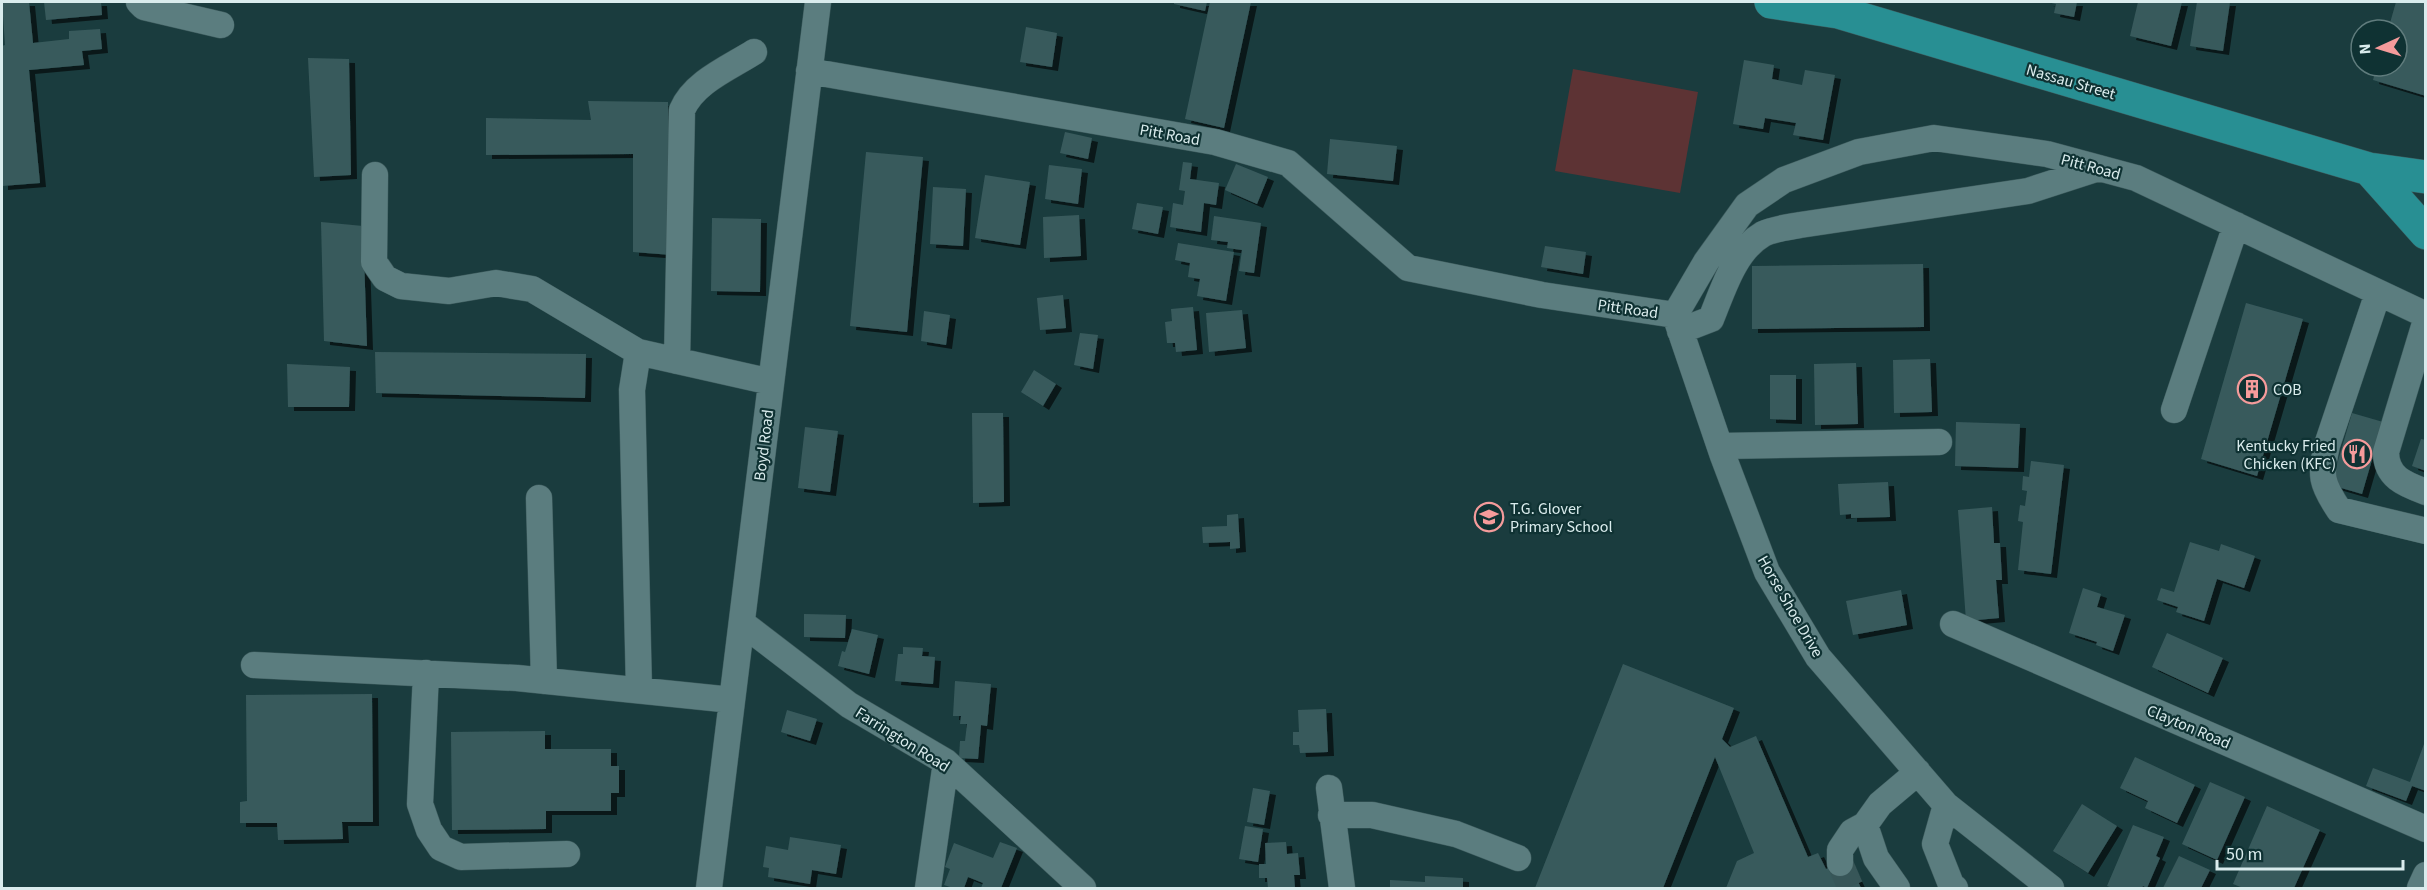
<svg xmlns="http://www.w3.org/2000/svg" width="2427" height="890" font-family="'Source Sans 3',sans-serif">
<defs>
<filter id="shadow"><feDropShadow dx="6" dy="4" stdDeviation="0" flood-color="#0009"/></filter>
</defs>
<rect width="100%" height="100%" fill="#1a3c3e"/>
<!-- green -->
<path fill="#5d3334" d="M1573,69L1698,92L1680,193L1555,171Z"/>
<!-- building -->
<path fill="#385a5c" filter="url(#shadow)" d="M2,2H29L33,43L69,39V31L100,29L102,49L82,51L84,65L29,70L40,183L2,186V46L5,45Z
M44,2H101L102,15L46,20Z
M1174,2H1207L1205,11L1174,4Z
M1210,2H1251L1224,128L1185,119Z
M2047,2H2077L2074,17L2054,13L2056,4Z
M2138,2H2182L2171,46L2130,36Z
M2197,2H2230L2223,51L2190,46Z
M2396,2H2426V96L2373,80L2377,66H2397V30H2388Z
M1026,27L1057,33L1052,67L1020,62Z
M308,58L349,59L351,175L314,177Z
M1744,60L1774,65L1772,79L1802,85L1805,70L1835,75L1823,140L1793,135L1796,123L1765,118L1763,129L1733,124Z
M588,101L668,102L672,255L633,252V154L486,155V118L591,120Z
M1065,132L1092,138L1088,159L1060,153Z
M1330,139L1397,146L1393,181L1327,174Z
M866,152L923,157L907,332L850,326Z
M1183,162L1192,163L1190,179L1219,183L1216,205L1204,203L1201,232L1170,227L1173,203L1183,205L1185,191L1179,190Z
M1236,164L1268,177L1257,204L1225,190Z
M1049,165L1082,169L1078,204L1045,199Z
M985,175L1030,182L1020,245L975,238Z
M933,187L966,189L963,246L930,244Z
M1137,203L1163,207L1158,234L1132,229Z
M1079,215L1081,256L1044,258L1043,217Z
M1214,216L1261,223L1254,273L1239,271L1242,250L1227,248L1228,242L1211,240Z
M712,218L761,219L760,292L711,291Z
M321,222L363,226L367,346L324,341Z
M1178,243L1234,252L1226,301L1197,296L1200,279L1188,277L1190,263L1175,260Z
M1545,246L1586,252L1583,274L1541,267Z
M1923,264L1924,327L1752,329V266Z
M1063,295L1066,328L1040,330L1037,298Z
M2246,303L2303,319L2257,476L2201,459Z
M1193,307L1197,350L1176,352L1175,343H1167L1165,322L1172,321L1171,309Z
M1242,310L1246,348L1209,352L1206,313Z
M924,311L950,315L946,345L921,341Z
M1080,333L1098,335L1093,369L1074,365Z
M375,352L586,354L585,398L376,393Z
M1930,359L1932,412L1894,413L1893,360Z
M1856,363L1858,424L1815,425L1814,364Z
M287,364L350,367L349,407H288Z
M1034,370L1056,384L1043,406L1021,392Z
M1770,375H1796V420L1770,419Z
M972,413H1003L1004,502L973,503Z
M2352,413L2383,422L2362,494L2331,485Z
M1956,422L2020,424L2018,468L1955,466Z
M805,427L838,431L830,492L798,488Z
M2421,439L2426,440V471L2412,466Z
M2031,461L2064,465L2051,574L2018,570L2023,522L2018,521L2020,505L2025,506L2027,491L2022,490L2023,476L2029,477Z
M1888,482L1890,517L1851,518V514L1840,515L1838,484Z
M1992,507L1994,543H2000L2002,580H1996L1999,618L1966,621L1958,510Z
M1238,514L1240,548L1230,549V542L1203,543L1202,527L1227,526V515Z
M2190,542L2219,551L2221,544L2255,556L2244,588L2217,579L2204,621L2176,612L2178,607L2157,600L2161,588L2174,592Z
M2083,588L2101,594L2097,607L2125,615L2113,651L2096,645L2097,642L2069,633Z
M1901,590L1907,625L1853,635L1846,601Z
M804,614L846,615L845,638L804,637Z
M852,629L878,635L869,674L838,666L842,651L845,652Z
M2167,633L2223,658L2208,693L2152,667Z
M903,647L923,648L922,656L935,657L933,684L895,681L898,654H903Z
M1623,664L1734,708L1722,739L1730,747L1756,736L1808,857L1818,853L1826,869L1848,860L1861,888H1726L1737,861L1754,853L1715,757L1663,888H1535Z
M955,681L991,684L987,726L981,725L978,759L959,758L960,741H965L967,724H960L961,716H953Z
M372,694L373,822H342L343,839L278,840L277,823H240V802L247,801L246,695Z
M1326,709L1328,752L1300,753L1299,745H1293V732H1299L1298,710Z
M787,710L817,719L810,741L781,732Z
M545,731V749H611V766H619V793H611V811H546V829L452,830L451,732Z
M2424,744L2426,745V791L2412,786L2406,801L2366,786L2373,768L2410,782Z
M2135,757L2195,785L2177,823L2145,808L2148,801L2120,788Z
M2210,782L2245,797L2217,860L2182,844Z
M1253,788L1270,791L1264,825L1247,822Z
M2082,804L2117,826L2088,873L2053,851Z
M2267,806L2320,830L2294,888H2243L2233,884Z
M2133,825L2164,837L2156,856L2160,858L2147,888L2143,886L2142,888H2113L2107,886Z
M1245,826L1263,829L1258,862L1239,859Z
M790,837L841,845L836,874L812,870L810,884L768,877L769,868L763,867L766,846L788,850Z
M1000,842L1017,848L1001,888H981L983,883L968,877L964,888H953L944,885L950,869L945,867L954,843L993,858Z
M1286,842L1287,854L1298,853L1300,875H1294L1295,888H1268L1267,878H1259V864H1266L1265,843Z
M2179,856L2210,870L2201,888H2163Z
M1425,876L1463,878V888H1390V880L1425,882Z"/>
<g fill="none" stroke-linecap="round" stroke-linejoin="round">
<!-- minor-tunnel -->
<path stroke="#375658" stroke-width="26" stroke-dasharray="26 13" stroke-linecap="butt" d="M1840,863L1851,888"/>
<!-- minor casing -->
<g stroke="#3d5b5d" stroke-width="27">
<path id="minor" d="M139,2L144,7L221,25
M809,71L1215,142L1288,163L1408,268L1542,295L1675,315
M375,175L374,262L385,278L401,286L449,291L496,283L532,289L638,352L771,382
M2378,293L2327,445C2320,476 2321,483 2339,510L2426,531
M1675,315L1706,262L1747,205L1784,180L1859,152L1934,138L2047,154L2136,178L2426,315
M1675,315L1723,456L1767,572L1818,657L1946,805L2051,888
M2426,320L2386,452C2386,477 2404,484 2426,492
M1680,331L1711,319C1723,290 1734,251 1763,234C1773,229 1789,227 1800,225L2028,191L2099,168
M638,352L632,390L639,690
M677,361L682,110C694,82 729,68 754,52
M2174,410L2236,225
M1720,446L1939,442
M539,498L544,681
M742,623L849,705L946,762L1083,888
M1953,624L2426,829
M254,665L517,678L732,700
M426,673L420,804L429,830L441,848L461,857L567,854
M1329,788L1342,888
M1946,805L1935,844L1952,887L1955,888
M1331,815H1372L1456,834L1518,858
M1865,825L1876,858L1897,888
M1840,863V850L1852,832L1865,825L1880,804L1918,772
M709,888L818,2
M928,888L946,762
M2420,888L2426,875"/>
</g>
<!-- major casing -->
<g stroke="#3d5b5d" stroke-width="34">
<path id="major" d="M1771,2L1838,12L2369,169L2426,177
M2369,169L2426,233"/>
</g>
<!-- minor -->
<use href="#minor" stroke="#5b7d7f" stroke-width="26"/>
<!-- major -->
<use href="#major" stroke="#288f93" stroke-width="33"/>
</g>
<!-- icons -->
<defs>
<g id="building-ring" transform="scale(1.5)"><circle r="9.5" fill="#0f3233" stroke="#f59b9b" stroke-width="1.5"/><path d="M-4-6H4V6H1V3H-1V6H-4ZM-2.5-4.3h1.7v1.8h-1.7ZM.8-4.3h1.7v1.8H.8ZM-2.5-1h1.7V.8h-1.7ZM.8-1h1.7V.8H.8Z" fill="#f59b9b"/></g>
<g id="restaurant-ring" transform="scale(1.5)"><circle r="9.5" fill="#0f3233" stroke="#f59b9b" stroke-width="1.5"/><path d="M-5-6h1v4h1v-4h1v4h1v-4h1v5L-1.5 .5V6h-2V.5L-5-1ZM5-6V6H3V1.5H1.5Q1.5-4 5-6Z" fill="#f59b9b"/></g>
<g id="school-ring" transform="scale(1.5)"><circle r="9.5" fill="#0f3233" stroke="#f59b9b" stroke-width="1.5"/><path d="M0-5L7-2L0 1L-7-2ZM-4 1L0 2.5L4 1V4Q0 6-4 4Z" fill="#f59b9b"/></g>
</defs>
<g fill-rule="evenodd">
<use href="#building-ring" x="2252" y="389"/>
<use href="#restaurant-ring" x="2357" y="454"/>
<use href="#school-ring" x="1489" y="517"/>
</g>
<g text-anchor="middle" stroke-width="4.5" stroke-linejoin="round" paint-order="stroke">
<!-- street labels -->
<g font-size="16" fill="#daeced" stroke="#0f3233">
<text transform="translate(2071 81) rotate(16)" y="6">Nassau Street</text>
<text transform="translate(1170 134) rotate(10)" y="6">Pitt Road</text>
<text transform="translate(2091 166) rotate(15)" y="6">Pitt Road</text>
<text transform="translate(1628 308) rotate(8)" y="6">Pitt Road</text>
<text transform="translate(763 445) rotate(-83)" y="6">Boyd Road</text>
<text transform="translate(1791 606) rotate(60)" y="6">Horse Shoe Drive</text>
<text transform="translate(2189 726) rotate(23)" y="6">Clayton Road</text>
<text transform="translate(903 739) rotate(32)" y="6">Farrington Road</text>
</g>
<!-- poi labels -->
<g font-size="16" fill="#daeced" stroke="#0f3233" text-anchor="start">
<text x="2273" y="395">COB</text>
<text x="2336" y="451" text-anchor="end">Kentucky Fried<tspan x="2336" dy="18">Chicken (KFC)</tspan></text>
<text x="1510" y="514">T.G. Glover<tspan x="1510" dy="18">Primary School</tspan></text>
</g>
</g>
<!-- border -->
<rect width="2427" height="890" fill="none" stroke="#daeced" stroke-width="6"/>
<!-- north arrow -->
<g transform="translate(2379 48) rotate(266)"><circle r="28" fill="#0f3233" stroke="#607c7d" stroke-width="1.5"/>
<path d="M0-4.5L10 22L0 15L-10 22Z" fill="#f59b9b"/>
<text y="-9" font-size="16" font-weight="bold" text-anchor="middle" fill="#daeced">N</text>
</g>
<!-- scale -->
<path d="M2217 860v9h186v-9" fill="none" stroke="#daeced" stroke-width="3"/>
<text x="2226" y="860" font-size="18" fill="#daeced" stroke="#0f3233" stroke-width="4.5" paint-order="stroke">50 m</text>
</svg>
